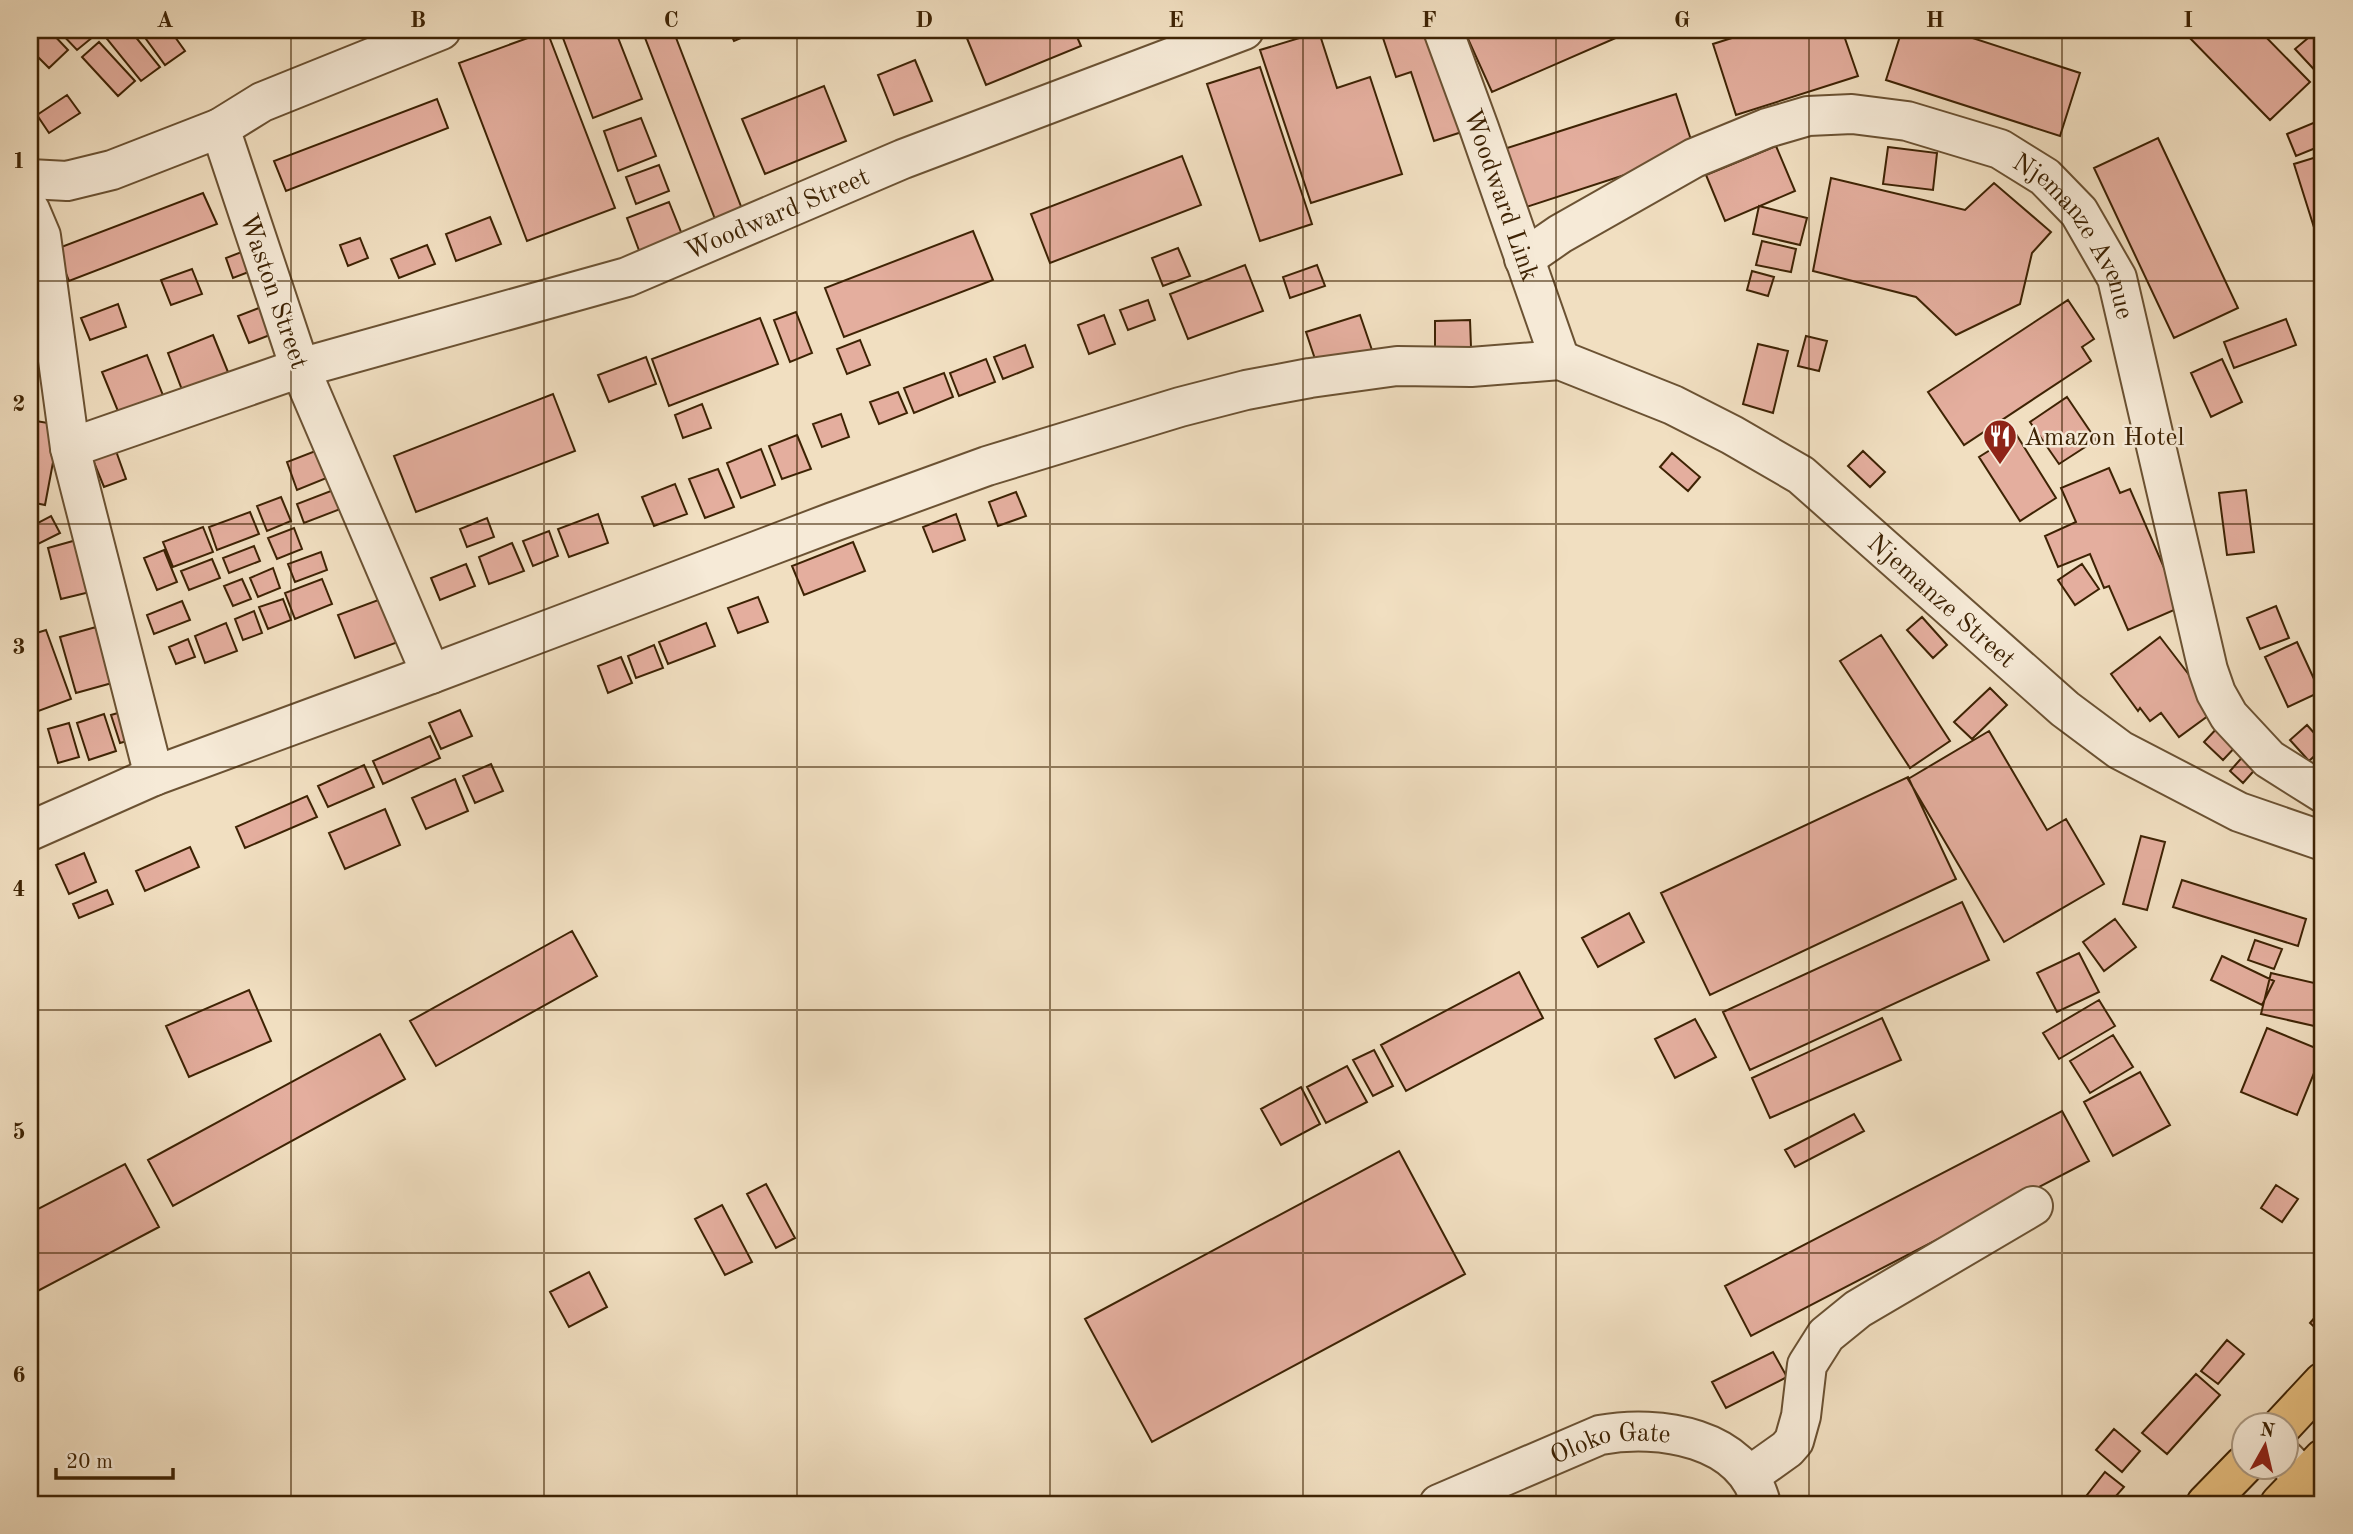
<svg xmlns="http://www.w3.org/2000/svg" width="2353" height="1534" font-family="'Old Standard TT',serif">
<rect width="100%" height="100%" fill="#f1dfc1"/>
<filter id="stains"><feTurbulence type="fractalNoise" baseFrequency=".00286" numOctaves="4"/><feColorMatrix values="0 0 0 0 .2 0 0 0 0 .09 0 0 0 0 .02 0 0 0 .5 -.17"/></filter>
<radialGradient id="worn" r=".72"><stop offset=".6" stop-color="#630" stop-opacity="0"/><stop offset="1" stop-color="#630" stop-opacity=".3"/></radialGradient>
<!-- building -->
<path fill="#e4ae9e" stroke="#3e2304" stroke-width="2" d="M30,30H49L68,50L49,68L30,49Z
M58,30H97L99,32L77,50Z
M118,30H130L160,67L141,81L107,39Z
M159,30H170L185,51L165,65L146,39Z
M560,30H615L642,99L593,118Z
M642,30H673L742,209L715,219Z
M729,30H760L734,41Z
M967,30H1074L1081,46L986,85L964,31Z
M1388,30H1434L1468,130L1434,141L1411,72L1396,77L1381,32Z
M1464,30H1634L1492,92Z
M1757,30H1842L1858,76L1736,115L1713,44Z
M1902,30H1948L2080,73L2060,136L1886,80Z
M2182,30H2259L2310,82L2270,120Z
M547,31L615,208L527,241L459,63Z
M1319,32L1337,88L1370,77L1402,174L1311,203L1260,50Z
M2314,33L2323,44L2322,78L2295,49Z
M99,42L135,81L118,96L82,57Z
M915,60L932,101L894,115L878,75Z
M1260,67L1312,224L1260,241L1207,84Z
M824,86L846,141L765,174L742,119Z
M1676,94L1695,152L1517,210L1498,151Z
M67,95L80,113L49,133L37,115Z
M437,99L448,128L286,191L274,161Z
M641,118L656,156L618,171L604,131Z
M2318,121L2323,135V145L2296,156L2287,134Z
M2158,138L2238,308L2174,338L2094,168Z
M1776,146L1795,191L1725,221L1706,175Z
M1888,147L1937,153L1933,190L1883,184Z
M2323,155V256L2294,164Z
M1182,156L1201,205L1050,263L1031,214Z
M659,165L669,191L636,204L626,177Z
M1831,178L1965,210L1994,183L2051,232L2032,253L2020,304L1956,335L1916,297L1813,271Z
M203,193L217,224L69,281L56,249Z
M669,202L683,237L640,253L627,218Z
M1759,206L1807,218L1800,245L1753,234Z
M490,217L501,244L456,261L446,234Z
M973,231L993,280L844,337L825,288Z
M360,238L368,258L348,266L340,245Z
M1762,241L1796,249L1791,272L1756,265Z
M427,245L435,264L399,278L391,259Z
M252,248L259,268L233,278L226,258Z
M1178,248L1190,276L1163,286L1152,258Z
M1245,265L1263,311L1188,339L1170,294Z
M1317,265L1325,286L1290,298L1283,277Z
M192,269L202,294L171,305L161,280Z
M1752,271L1774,277L1768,296L1747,290Z
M1148,300L1155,320L1128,330L1120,310Z
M2068,300L2094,339L2082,347L2091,361L1964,445L1928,392Z
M272,303L283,330L249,343L238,316Z
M118,304L126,327L90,340L81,318Z
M796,312L812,353L790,362L774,320Z
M1104,315L1115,344L1089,354L1078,325Z
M1360,315L1372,350L1318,368L1306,332Z
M760,318L778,364L669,406L652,359Z
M2286,319L2296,345L2234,368L2224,342Z
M1470,320L1471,347L1435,348V321Z
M213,335L230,377L184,395L168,353Z
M1806,336L1827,341L1819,371L1798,366Z
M860,340L870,365L847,374L837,349Z
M1758,344L1788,351L1773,413L1743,404Z
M1025,345L1033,367L1003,379L994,357Z
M147,355L166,403L122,421L102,372Z
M646,357L656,384L609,402L598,375Z
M986,359L995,382L959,396L950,373Z
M2222,359L2242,402L2211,417L2191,373Z
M944,373L953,397L914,413L904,388Z
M898,392L907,413L879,424L870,402Z
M553,394L575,451L416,512L394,456Z
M2067,397L2096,440L2059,464L2030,422Z
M702,404L711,428L683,438L675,415Z
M841,414L849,437L822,447L813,424Z
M30,420L60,425L45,505L30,502Z
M2016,434L2056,498L2020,521L1979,457Z
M797,435L811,469L782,479L769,446Z
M761,449L775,485L741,498L727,463Z
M318,450L329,477L297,490L287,462Z
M116,451L126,479L104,487L93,460Z
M1863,451L1885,472L1870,487L1848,466Z
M1672,453L1700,477L1688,491L1660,467Z
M2109,468L2120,493L2130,489L2181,607L2128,630L2109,586L2104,588L2090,554L2058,567L2045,536L2076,522L2061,488Z
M718,469L734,507L705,518L689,479Z
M675,484L687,514L654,526L642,497Z
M336,489L343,508L304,523L297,504Z
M2246,490L2254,552L2227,555L2219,493Z
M1016,492L1026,516L998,526L989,502Z
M281,497L291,521L267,531L257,506Z
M250,512L259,534L217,550L209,527Z
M598,514L608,543L569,557L558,529Z
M956,514L965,540L933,552L923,527Z
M51,516L60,533L30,548V527Z
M487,518L494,537L467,547L460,529Z
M203,527L213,552L173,567L163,542Z
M294,528L302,549L277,559L268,538Z
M549,531L558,556L533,566L523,541Z
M80,539L94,591L61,599L48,548Z
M853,542L865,571L804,595L792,566Z
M512,543L524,571L489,584L479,557Z
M254,546L260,561L229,573L223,558Z
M164,550L177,582L157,590L144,558Z
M321,552L327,570L295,582L288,564Z
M212,559L220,578L189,590L181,571Z
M466,564L475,586L440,600L431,578Z
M2082,564L2099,589L2075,605L2058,580Z
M273,568L280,588L258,597L250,578Z
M242,579L251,599L233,606L224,586Z
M322,579L332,604L295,619L285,593Z
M758,597L768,622L738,633L728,608Z
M283,599L291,620L268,629L259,607Z
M381,599L398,642L355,658L338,615Z
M182,601L190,620L154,634L147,615Z
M2276,606L2289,638L2260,649L2247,618Z
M254,611L262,633L243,640L235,619Z
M1922,617L1947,645L1933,658L1907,630Z
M226,623L237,651L205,663L195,636Z
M706,623L715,646L668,664L659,642Z
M96,627L112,683L76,693L60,637Z
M46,630L71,699L33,713L30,704V635Z
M1881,635L1950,741L1910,768L1840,661Z
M2160,637L2216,710L2179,737L2161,713L2150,721L2140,708L2138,711L2111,674Z
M188,639L195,657L176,664L169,647Z
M2297,642L2320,692L2288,707L2265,657Z
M654,645L663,668L636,678L628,656Z
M621,657L632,683L608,693L598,666Z
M1990,688L2007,705L1972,739L1954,722Z
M132,709L141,737L120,743L111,715Z
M460,710L472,736L441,749L429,723Z
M104,714L116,751L89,760L77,723Z
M69,723L79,757L58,763L48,729Z
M2221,724L2240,742L2223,760L2204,742Z
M2307,725L2323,743V748L2309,761L2290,740Z
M1989,731L2047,830L2066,819L2104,884L2004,942L1908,779Z
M430,736L440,758L383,784L373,761Z
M2246,753L2259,765L2243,783L2230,771Z
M491,764L503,791L475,803L463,776Z
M364,765L374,787L328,807L318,786Z
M1908,777L1956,879L1710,995L1661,893Z
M455,779L468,811L426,829L412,798Z
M307,796L317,817L245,848L236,827Z
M385,809L400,845L345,869L329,833Z
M2141,836L2165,842L2147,910L2123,904Z
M190,847L199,867L145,891L136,871Z
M84,853L96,882L69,894L56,865Z
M2182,880L2306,919L2298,946L2173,907Z
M107,890L113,904L79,918L73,904Z
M1962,902L1989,960L1750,1070L1723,1012Z
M1629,913L1644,942L1598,967L1582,938Z
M2115,919L2136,947L2104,971L2083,942Z
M572,931L597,976L436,1066L410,1021Z
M2255,940L2282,949L2274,969L2248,960Z
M2079,953L2099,992L2057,1012L2037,973Z
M2222,956L2274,981L2262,1005L2211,980Z
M1519,972L1543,1018L1406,1091L1381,1045Z
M2271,973L2323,985V1028L2261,1014Z
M249,990L271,1041L189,1077L166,1026Z
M2099,1000L2115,1026L2059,1059L2043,1033Z
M1882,1018L1901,1060L1770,1118L1752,1078Z
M1695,1019L1716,1057L1675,1078L1655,1039Z
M2267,1028L2323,1051L2297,1115L2241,1092Z
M380,1034L405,1079L173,1206L148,1160Z
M2113,1035L2133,1067L2090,1093L2070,1061Z
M1374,1050L1393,1086L1373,1096L1353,1060Z
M1347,1066L1367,1102L1326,1123L1307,1087Z
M2140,1072L2170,1125L2113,1156L2084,1102Z
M1301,1087L1320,1124L1281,1145L1261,1109Z
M2062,1111L2089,1161L1751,1336L1725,1286Z
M1854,1114L1864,1131L1795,1167L1785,1150Z
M1399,1151L1465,1274L1152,1442L1085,1319Z
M125,1164L159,1227L30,1295V1213Z
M766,1184L795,1238L776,1248L747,1194Z
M2276,1185L2298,1199L2282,1222L2261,1208Z
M722,1205L752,1262L725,1275L695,1219Z
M589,1272L607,1307L569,1327L550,1292Z
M2323,1308V1335L2310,1323Z
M2227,1340L2244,1354L2218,1384L2201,1371Z
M1773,1352L1787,1377L1726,1408L1712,1382Z
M2196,1374L2220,1395L2167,1454L2142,1433Z
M2114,1429L2140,1451L2122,1472L2096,1450Z
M2105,1472L2124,1487L2109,1504H2080Z"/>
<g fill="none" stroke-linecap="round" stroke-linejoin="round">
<!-- minor casing -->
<g stroke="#6b5233" stroke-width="42">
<g id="minor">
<path id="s1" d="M1443,30L1479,128L1560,360"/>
<path d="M30,179L67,181L112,170L220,128"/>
<path d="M30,210L41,236L70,448L154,776"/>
<path id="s2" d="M1524,259L1560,234L1694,158L1767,128L1808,116L1852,114L1907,121L2000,149L2045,177L2079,212L2117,278L2208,670L2216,693L2229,716L2269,759L2323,793"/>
<path id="s3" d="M70,448L300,368L627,277L903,159L1244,30"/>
<path d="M431,674L300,368L220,128L262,102L441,30"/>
<path id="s4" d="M30,831L154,776L431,674L833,522L987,466L1180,407L1246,390L1310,378L1397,366L1471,367L1560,360L1673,405L1732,435L1801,475L2065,709L2120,750L2239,812L2323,841"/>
<path d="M2286,1460L2323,1499"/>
<path d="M1749,1476L1787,1449L1794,1441L1801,1416L1807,1365L1826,1335L1858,1309L2033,1206"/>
<path id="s5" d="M1439,1504L1600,1435C1659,1424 1745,1437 1761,1504"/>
</g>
</g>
<!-- major casing -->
<g stroke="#3e2304" stroke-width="42">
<path id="major" d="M2282,1426L2323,1382
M2206,1504L2244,1465
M2280,1504L2323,1459"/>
</g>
<!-- minor -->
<use href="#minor" stroke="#f6ead7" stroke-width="38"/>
<!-- major -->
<use href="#major" stroke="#e8c080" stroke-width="38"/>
</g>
<!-- grid -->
<path fill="none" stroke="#3e2304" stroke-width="2" stroke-opacity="0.55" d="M291,30V1504M544,30V1504M797,30V1504M1050,30V1504M1303,30V1504M1556,30V1504M1809,30V1504M2062,30V1504M30,281H2323M30,524H2323M30,767H2323M30,1010H2323M30,1253H2323"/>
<!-- icons -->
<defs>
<g id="restaurant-pin" transform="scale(1.75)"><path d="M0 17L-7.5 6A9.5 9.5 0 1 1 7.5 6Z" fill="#8f2418" stroke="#f6ead7"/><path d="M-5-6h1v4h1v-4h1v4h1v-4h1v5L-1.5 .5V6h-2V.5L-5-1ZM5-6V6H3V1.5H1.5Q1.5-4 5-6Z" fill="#fff"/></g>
</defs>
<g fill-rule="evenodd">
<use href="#restaurant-pin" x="2000" y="436"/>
</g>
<g text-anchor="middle" stroke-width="5" stroke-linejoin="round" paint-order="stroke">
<!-- street labels -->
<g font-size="26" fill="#3e2304" stroke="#f6ead7">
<text dy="9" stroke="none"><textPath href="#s1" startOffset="175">Woodward Link</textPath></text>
<text dy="9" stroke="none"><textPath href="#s3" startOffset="746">Woodward Street</textPath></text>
<text dy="9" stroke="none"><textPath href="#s2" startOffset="635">Njemanze Avenue</textPath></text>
<text transform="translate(275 291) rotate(71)" y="9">Waston Street</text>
<text dy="9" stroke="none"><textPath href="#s4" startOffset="2067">Njemanze Street</textPath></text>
<text dy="9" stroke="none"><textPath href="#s5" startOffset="184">Oloko Gate</textPath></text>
</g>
<!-- poi labels -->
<g font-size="26" fill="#3e2304" stroke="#f6ead7" text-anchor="start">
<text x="2024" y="445">Amazon Hotel</text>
</g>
</g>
<!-- margin -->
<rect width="2353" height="1534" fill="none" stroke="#f1dfc1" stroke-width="77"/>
<!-- north arrow -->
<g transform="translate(2265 1446) rotate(8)"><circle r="33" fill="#f6ead7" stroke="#ac9a83" stroke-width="2"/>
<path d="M0-5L12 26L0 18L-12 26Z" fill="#8f2418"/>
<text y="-10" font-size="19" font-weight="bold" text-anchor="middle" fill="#3e2304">N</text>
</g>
<!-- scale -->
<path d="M56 1468v10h117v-10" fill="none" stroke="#3e2304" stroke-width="3.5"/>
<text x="66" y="1468" font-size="21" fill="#3e2304" stroke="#f6ead7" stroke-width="5" paint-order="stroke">20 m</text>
<rect x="38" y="38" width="2276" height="1458" fill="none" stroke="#3e2304" stroke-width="2.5"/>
<g font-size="23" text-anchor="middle" font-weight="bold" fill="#3e2304">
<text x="165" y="27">A</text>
<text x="418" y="27">B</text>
<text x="671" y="27">C</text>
<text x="924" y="27">D</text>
<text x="1176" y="27">E</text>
<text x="1429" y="27">F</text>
<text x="1682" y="27">G</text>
<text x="1935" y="27">H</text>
<text x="2188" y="27">I</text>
<text x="19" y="168">1</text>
<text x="19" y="411">2</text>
<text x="19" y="654">3</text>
<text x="19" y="896">4</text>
<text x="19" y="1139">5</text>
<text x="19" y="1382">6</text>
</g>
<rect width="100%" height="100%" filter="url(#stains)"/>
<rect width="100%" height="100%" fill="url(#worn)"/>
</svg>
